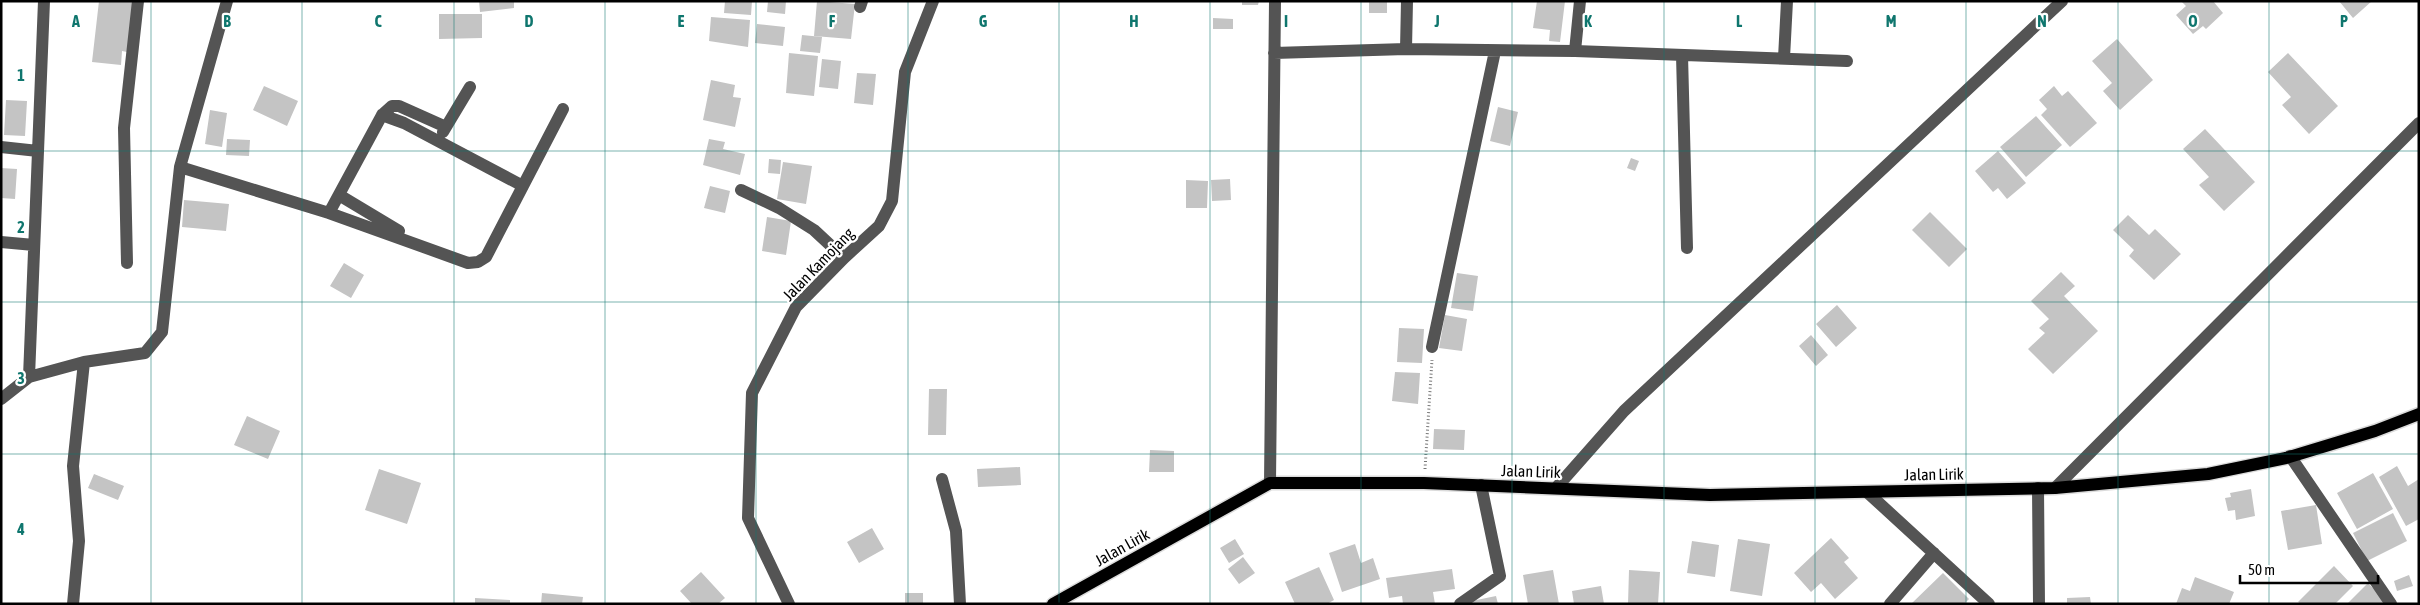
<svg xmlns="http://www.w3.org/2000/svg" width="2420" height="605" font-family="'Asap Condensed',sans-serif">
<rect width="100%" height="100%" fill="#fff"/>
<!-- building -->
<path fill="#c4c4c4" d="M99,1H134L127,52L122,51L121,65L92,62Z
M479,1H514V8L480,12Z
M725,1H752L751,15L724,13Z
M768,1H786L785,14L767,12Z
M817,1L855,4L851,39L814,36Z
M1242,1H1259L1258,5H1242Z
M1369,1H1387V13H1369Z
M1537,1H1565L1560,42L1549,41L1550,30L1533,28Z
M2181,1H2213L2223,13L2206,29L2203,26L2193,34L2176,15L2186,6Z
M2339,1H2372L2353,18Z
M439,14H482V38L439,39Z
M711,17L750,20L748,47L709,41Z
M1213,18L1233,19V29H1213Z
M757,24L785,27L783,46L755,43Z
M802,35L822,37L820,53L800,51Z
M2117,39L2153,80L2120,110L2103,91L2112,83L2092,61Z
M789,53L818,56L814,96L786,93Z
M2288,53L2338,106L2309,134L2282,105L2291,97L2268,72Z
M822,59L841,61L838,89L819,87Z
M857,73L876,74L873,105L854,103Z
M711,80L735,85L733,97L741,98L735,127L703,120Z
M264,86L298,101L287,126L253,110Z
M2054,86L2062,96L2068,91L2097,123L2070,147L2041,115L2047,109L2039,100Z
M6,100L27,101L25,136L4,135Z
M1498,107L1518,112L1510,146L1490,141Z
M210,110L227,113L222,147L205,144Z
M2036,116L2062,145L2026,177L2000,147Z
M2205,129L2255,182L2224,211L2199,185L2209,177L2183,149Z
M227,139L250,140L249,156L226,155Z
M709,139L725,142L723,149L745,154L740,175L703,165Z
M1998,151L2026,183L2007,199L1998,188L1993,192L1975,171Z
M1631,158L1639,161L1635,171L1627,168Z
M769,159L781,160L780,174L768,173Z
M783,162L812,166L806,204L777,199Z
M1,168L17,169L15,199L1,198Z
M1230,179L1231,200L1212,201L1211,180Z
M1186,180L1208,181L1207,208H1186Z
M710,186L730,191L725,213L704,208Z
M184,200L229,204L226,231L182,227Z
M1930,212L1967,249L1949,267L1912,230Z
M2128,215L2149,235L2155,229L2181,254L2154,280L2129,256L2134,250L2113,230Z
M767,217L791,221L786,255L762,251Z
M344,263L364,275L351,298L330,286Z
M2061,272L2075,286L2064,296L2098,331L2053,374L2028,349L2045,333L2039,328L2049,319L2031,301Z
M1457,273L1478,276L1473,311L1451,308Z
M1837,305L1857,328L1836,347L1816,324Z
M1445,315L1467,319L1462,351L1439,348Z
M1399,328L1424,329L1422,363L1397,362Z
M1811,335L1828,355L1816,366L1799,346Z
M1395,372L1420,373L1418,404L1392,401Z
M929,389H947L946,435H928Z
M247,416L280,431L268,459L234,445Z
M1434,429L1465,430L1464,450L1433,449Z
M1150,450L1174,451V472H1149Z
M2397,466L2408,486L2419,479V519L2406,526L2379,477Z
M1020,467L1021,485L978,487L977,469Z
M379,469L421,483L407,524L365,510Z
M2373,473L2393,509L2357,529L2337,493Z
M94,474L124,486L118,500L88,488Z
M2251,489L2255,516L2236,520L2235,510L2228,511L2225,498L2231,497L2230,493Z
M2316,505L2322,544L2288,550L2281,511Z
M2393,513L2407,541L2367,561L2353,533Z
M872,528L884,549L859,563L847,542Z
M1831,538L1849,558L1844,562L1858,578L1835,599L1821,583L1811,592L1794,573Z
M1235,539L1244,554L1229,563L1220,548Z
M1738,539L1770,544L1762,596L1730,591Z
M1692,541L1719,545L1715,577L1687,573Z
M1355,544L1361,563L1373,558L1380,579L1342,592L1329,553Z
M1243,557L1255,573L1239,584L1228,569Z
M2334,566L2353,586L2335,604H2301L2298,602Z
M1319,567L1334,600L1327,604H1295L1285,582Z
M1452,569L1455,589L1433,592L1435,604H1403L1402,596L1389,598L1386,578Z
M1553,570L1559,604H1528L1523,575Z
M1629,570L1660,572L1658,604H1628Z
M701,572L725,598L718,604H692L680,591Z
M1943,573L1969,599L1964,604H1911Z
M2409,575L2413,586L2397,591L2394,581Z
M2195,577L2234,592L2229,604H2176L2182,588L2190,591Z
M2368,583L2388,604H2347Z
M1601,586L1604,604H1574L1572,591Z
M542,593L583,597L582,604H541Z
M905,593H923V604H905Z
M1496,596L1498,604H1462V603Z
M2090,597L2091,604H2067V598Z
M475,598L510,600V604H475Z"/>
<g fill="none" stroke-linecap="round" stroke-linejoin="round">
<!-- major casing -->
<g stroke="#dbdbdb" stroke-width="15">
<path id="major" d="M1053,604L1270,483H1424L1710,495L2055,488L2208,474L2286,458L2375,431L2419,414"/>
</g>
<!-- path -->
<path stroke="#767676" stroke-width="3" stroke-dasharray="1 2.5" stroke-linecap="butt" d="M1425,469L1432,360"/>
<!-- minor -->
<path stroke="#545454" stroke-width="12" d="M860,7L862,1
M1406,49L1407,1
M1575,51L1580,1
M1274,53L1406,49L1575,51L1847,61
M1682,55L1687,248
M1784,58L1787,1
M382,115L392,106H399L446,127
M443,132L470,87
M1,147L38,151
M180,167L329,213L468,263L478,262L486,257L563,109
M741,190L779,208L814,230L844,258
M339,195L399,231
M329,213L382,115L404,123L523,186
M1,242L34,245
M127,263L124,128L138,1
M1432,347L1495,51
M29,377L84,362L145,353L162,332L180,167L227,1
M1,399L29,377L44,1
M2290,456L2391,604
M942,479L956,531L960,604
M1270,483L1275,1
M1556,488L1624,411L2062,1
M2038,488L2039,604
M2055,488L2419,123
M1867,492L1989,604
M73,604L79,541L73,466L84,362
M789,604L748,518L752,393L796,307L844,258L879,226L892,201L905,72L933,1
M1460,604L1500,576L1481,485
M1890,604L1934,553"/>
<!-- major -->
<use href="#major" stroke="#000" stroke-width="12"/>
</g>
<!-- grid -->
<path fill="none" stroke="#0f766e" stroke-width="1" stroke-opacity="0.55" d="M151,1V604M302,1V604M454,1V604M605,1V604M756,1V604M908,1V604M1059,1V604M1210,1V604M1361,1V604M1512,1V604M1664,1V604M1815,1V604M1966,1V604M2118,1V604M2269,1V604M1,151H2419M1,302H2419M1,454H2419"/>
<g text-anchor="middle" stroke-width="4.5" stroke-linejoin="round" paint-order="stroke">
<!-- street labels -->
<g font-size="16" fill="#000" stroke="#fff">
<text transform="translate(818 264) rotate(-46)" y="6">Jalan Kamojang</text>
<text transform="translate(1531 471) rotate(2)" y="6">Jalan Lirik</text>
<text transform="translate(1934 474) rotate(-1)" y="6">Jalan Lirik</text>
<text transform="translate(1122 547) rotate(-29)" y="6">Jalan Lirik</text>
</g>
</g>
<g font-size="16" text-anchor="middle" font-weight="bold" fill="#0f766e" stroke="#fff" stroke-width="4.5" stroke-linejoin="round" paint-order="stroke">
<text x="76" y="27">A</text>
<text x="227" y="27">B</text>
<text x="378" y="27">C</text>
<text x="529" y="27">D</text>
<text x="681" y="27">E</text>
<text x="832" y="27">F</text>
<text x="983" y="27">G</text>
<text x="1134" y="27">H</text>
<text x="1286" y="27">I</text>
<text x="1437" y="27">J</text>
<text x="1588" y="27">K</text>
<text x="1739" y="27">L</text>
<text x="1891" y="27">M</text>
<text x="2042" y="27">N</text>
<text x="2193" y="27">O</text>
<text x="2344" y="27">P</text>
<text x="21" y="81">1</text>
<text x="21" y="233">2</text>
<text x="21" y="384">3</text>
<text x="21" y="535">4</text>
</g>
<!-- border -->
<rect width="2420" height="605" fill="none" stroke="#000000" stroke-width="5"/>
<!-- scale -->
<path d="M2240 575v8h138v-8" fill="none" stroke="#000000" stroke-width="2.5"/>
<text x="2248" y="575" font-size="15" fill="#000000" stroke="#ffffff" stroke-width="4" paint-order="stroke">50 m</text>
</svg>
